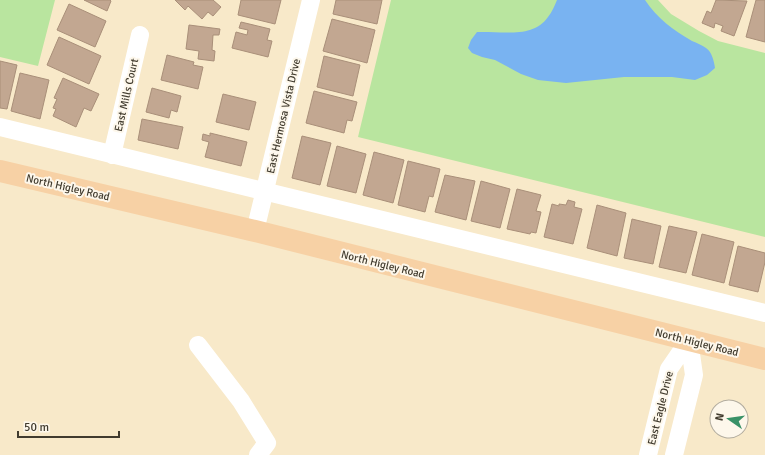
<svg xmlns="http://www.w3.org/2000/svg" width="765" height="455" font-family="Signika,sans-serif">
<rect width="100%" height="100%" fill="#f8e9c9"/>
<!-- green -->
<path fill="#b9e59f" d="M0,0H55L38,66L0,57Z
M391,0H658L671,14L699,31L718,41L765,53V237L358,137Z"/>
<!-- water -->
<path fill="#79b3f1" d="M557,0H645C657,18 673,30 692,41C697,43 702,45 706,48C712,52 714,61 715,68L707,75L695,80L672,77H624L566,83L538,80L521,74L495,60L482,57L472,53L468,48L471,40L477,32C501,31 533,39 548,17C552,12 555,5 557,0Z"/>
<!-- building -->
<path fill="#c2a791" stroke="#a98f79" d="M84,0H110L111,1L107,11Z
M175,0H213L221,7L213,16L208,12L202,19L188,6L185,10Z
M241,0H281L275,24L238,15Z
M336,0H382L377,24L333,14Z
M716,0L747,1L734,36L721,31L723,26L715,23L714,28L702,23L707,11L711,13Z
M756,0H765V42L746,37Z
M69,4L106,21L95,47L57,30Z
M332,19L375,30L367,63L323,51Z
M241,22L270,29L267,40L272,41L268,57L232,48L236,32L247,35L248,30L239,28Z
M189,25L220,29L219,35H213L212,50L215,51L214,61L198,59L199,51L186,49Z
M59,37L101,56L89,84L47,65Z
M167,55L194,62L193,65L203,67L198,89L161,80Z
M324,56L360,65L353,96L317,87Z
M0,61L17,65L7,109L0,108Z
M20,73L49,80L40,119L11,111Z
M63,78L99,94L91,111L84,108L76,127L53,116L56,109L53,108L57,99L54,98Z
M152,88L181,96L177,112L171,110L169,118L146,112Z
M314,91L357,102L352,121L347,120L344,133L306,123Z
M223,94L256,102L249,130L216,122Z
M142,119L183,127L178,149L138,140Z
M210,133L247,142L241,166L205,157L209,142L202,140L203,134L210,136Z
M302,136L331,143L320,185L292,178Z
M337,146L366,154L356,193L327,186Z
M374,152L404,160L393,203L363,195Z
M408,161L440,169L433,197L429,196L425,212L398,205Z
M445,175L475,181L466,220L435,212Z
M481,181L510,189L500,228L471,221Z
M517,189L541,195L536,211L541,212L536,233L531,232L530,234L507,229Z
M568,200L575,202L574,207L582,209L573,244L544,237L552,204L559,206V204L566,205Z
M597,205L626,213L617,256L587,248Z
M632,219L661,226L653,264L624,258Z
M669,226L697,232L686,273L659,267Z
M702,234L734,242L724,283L692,275Z
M738,246L765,253V262L758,292L729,285Z"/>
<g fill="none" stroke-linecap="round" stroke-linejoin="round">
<!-- minor -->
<path stroke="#fff" stroke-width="18" d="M0,127L765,313
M112,155L140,35
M255,231L311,0
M198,345L241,401L267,443L258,455
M648,455L669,369L689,340
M674,455L694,375L689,340"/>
<!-- major -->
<path stroke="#f7d1a5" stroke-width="22" d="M0,171L255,231L765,359"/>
</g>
<g text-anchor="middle" stroke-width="4" stroke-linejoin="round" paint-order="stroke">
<!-- street labels -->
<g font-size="11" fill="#413b2e" stroke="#fdf7eb">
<text transform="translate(126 95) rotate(-77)" y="4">East Mills Court</text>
<text transform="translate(283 116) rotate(-77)" y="4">East Hermosa Vista Drive</text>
<text transform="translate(68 187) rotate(13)" y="4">North Higley Road</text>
<text transform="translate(383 264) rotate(14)" y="4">North Higley Road</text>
<text transform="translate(697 342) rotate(14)" y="4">North Higley Road</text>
<text transform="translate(660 408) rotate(-76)" y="4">East Eagle Drive</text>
</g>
</g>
<!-- north arrow -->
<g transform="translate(729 419) rotate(283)"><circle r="19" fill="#fdf7eb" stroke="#b2ac9f"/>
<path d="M0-3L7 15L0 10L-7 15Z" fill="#399167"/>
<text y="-6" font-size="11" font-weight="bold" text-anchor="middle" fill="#413b2e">N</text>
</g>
<!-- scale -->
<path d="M18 431v6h101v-6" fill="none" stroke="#413b2e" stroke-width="2"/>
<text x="24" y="431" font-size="12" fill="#413b2e" stroke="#fdf7eb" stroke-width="3" paint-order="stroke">50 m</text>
</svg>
